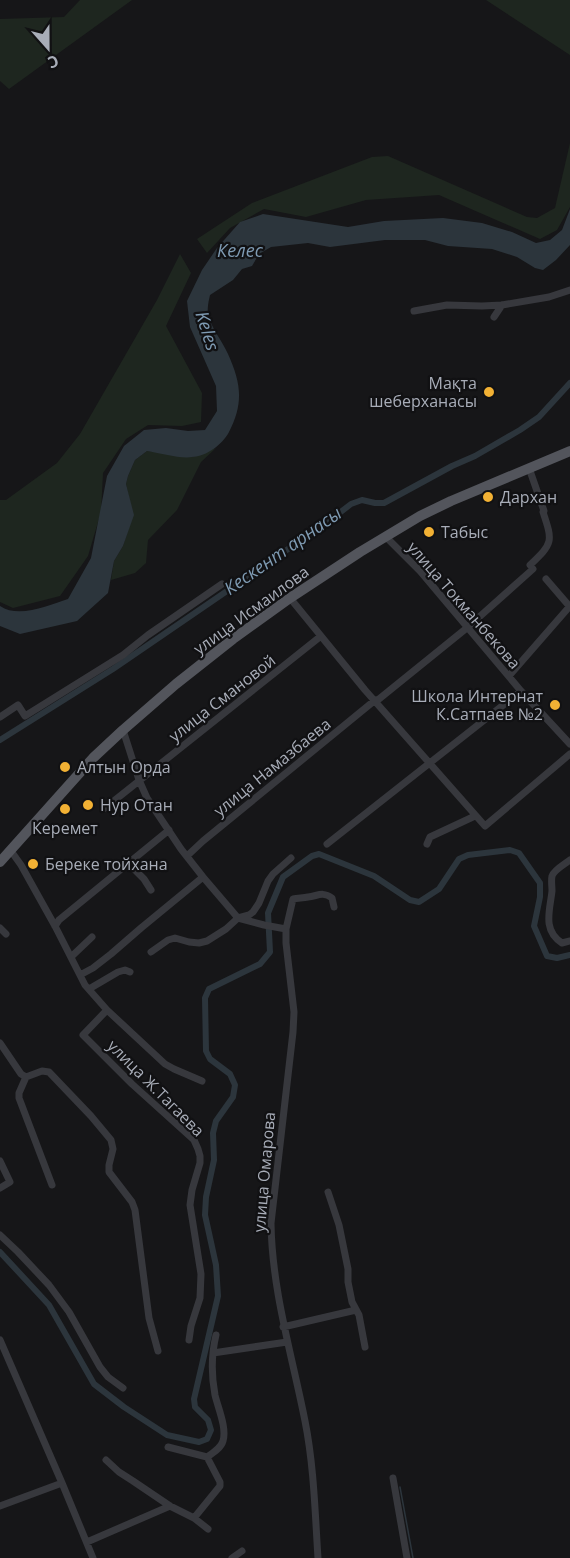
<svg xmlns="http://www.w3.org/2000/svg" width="570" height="1558" font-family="'Open Sans',sans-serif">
<rect width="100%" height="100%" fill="#161618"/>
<!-- green -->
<path fill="#1e261f" d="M80,0H132L9,89L0,81V19L64,17Z
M486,0H570V55Z
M570,143V207L557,230L540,239L439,195L366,200L306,217L264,209L230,228L207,253L197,239L252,203L372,157L388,156L527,217L537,218L555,208Z
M180,254L191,273L166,326L202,393L201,422L182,426L148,425L126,439L103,473L101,512L88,556L60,596L13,608L0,602V500H6L57,463L80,434L157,300Z
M216,448L201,462L177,510L148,540L146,563L135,573L111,580L114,561L123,546L133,515L126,484L128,476L135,460L147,451L193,457Z"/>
<!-- water -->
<path fill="#2c353c" d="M570,209V245L556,260L543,270L535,268L517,257L492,249L448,246L425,240H385L330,247L308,243L271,247L259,254L252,266L242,269L233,280L210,295C209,300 207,307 208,313C211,329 222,340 228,354C241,383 244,403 229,432C222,445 207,456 192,457C181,459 159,453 147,451L135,460L128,476L126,484L134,515L123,546L114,561L108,593L77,621L20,634L0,626V606C19,619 49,605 68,599L91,558L107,476L124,446L144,430L166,428L188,431L205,430L217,411L216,386L190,327L187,301L202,270L217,248L240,222L263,214L348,227L384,221L443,218L482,223L512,232L536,243L550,240L562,230Z"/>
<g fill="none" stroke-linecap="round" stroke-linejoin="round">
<!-- stream -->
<path stroke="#2c353c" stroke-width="1.5" d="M400,1487L413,1558"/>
<!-- canal -->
<path stroke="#2c353c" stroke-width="6" d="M0,740L113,669L329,521L351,504L362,500L375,503H384L452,466L475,456L520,430L539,417L570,383
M0,1252L49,1305L94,1384L124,1407L167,1435L199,1442L207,1439L211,1430L208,1420L195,1407L194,1399L218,1296L216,1265L205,1215L206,1197L214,1160L213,1133L216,1121L233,1097L235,1085L230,1074L210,1059L206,1051L205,998L209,989L260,964L270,952L268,913L283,877L312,856L319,854L374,876L410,900L419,902L439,889L459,859L468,855L510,850L519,853L540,883V897L534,926L547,956L557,958L570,955"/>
<!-- street -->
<path stroke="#37383d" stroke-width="7" d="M414,311L447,305L482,306L502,305L549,297L570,290
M494,317L502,305
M386,537L420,571L521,691L570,744
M546,579L570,607
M290,598L365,690L485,826L570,754
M509,676L570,606
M0,717L18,705L25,716L123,655L148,635L222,584
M123,730L139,780L147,798L181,849L203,877L238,918L264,925L286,929
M105,808L321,636
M327,844L521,691
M427,844L430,837L475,816
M11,851L21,865L55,926L85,985L107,1010L165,1064L174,1069L202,1081
M187,856L203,841L374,701L379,699L468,627L533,569L530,565C553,543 553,542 543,512L544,511L529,468
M570,860C565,864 554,870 552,876C551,881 552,886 552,891C550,910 542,930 562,943L570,941
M128,863L144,879L151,890
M55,926L59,920L169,830
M0,928L6,934
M151,952L168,940L175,938L189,942L199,943L207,941L226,929L238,918L249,915L253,912L259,903L268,881L273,874L291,858
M71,957L92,937
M80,975L93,968L111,954L141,928L203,877
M89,989L118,972L125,970L130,972
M107,1010L83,1035L132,1084L194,1140L198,1149L200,1156V1163L192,1190L190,1205L201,1274L200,1298L191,1326L189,1340
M0,1043L21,1074L26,1077
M26,1077L42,1071L49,1072L91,1116L111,1140L113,1149L109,1165V1172L132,1202L135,1210L149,1318L158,1351
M26,1077L19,1093V1098L52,1185
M0,1161L10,1182L0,1188
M328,1192L339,1225L348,1269V1282L352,1302L359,1315L365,1347
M0,1235L18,1252L49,1285L69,1312L100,1367L108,1377L123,1388
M283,1327L356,1310
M0,1340L62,1483L93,1558
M213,1353L287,1342
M168,1447L207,1457C213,1453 221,1448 223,1441C227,1428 218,1408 215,1395C211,1374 211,1356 216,1335
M106,1460L119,1472L133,1481L170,1506L194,1518L208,1529
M393,1478L407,1558
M0,1506L62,1483
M194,1518L220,1486V1482L207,1457
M87,1542L170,1506
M232,1558L242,1551
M318,1558C315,1513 314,1466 305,1421C292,1355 272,1291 271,1223L293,1032L294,1012L286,943V929L293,899C298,898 303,898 308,897C318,896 322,891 332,898L334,907"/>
<!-- primary -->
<path stroke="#53555c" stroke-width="10" d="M0,862L93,758L123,730L176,684L233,639L290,598L360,552L420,516L451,501L570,451"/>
</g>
<!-- markers -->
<g fill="#f2b134" stroke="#111113" stroke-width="2">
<circle cx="489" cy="392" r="6"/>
<circle cx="488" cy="497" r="6"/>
<circle cx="429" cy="532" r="6"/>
<circle cx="555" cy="705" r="6"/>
<circle cx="65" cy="767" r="6"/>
<circle cx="88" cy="805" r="6"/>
<circle cx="65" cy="809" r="6"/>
<circle cx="33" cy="864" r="6"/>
</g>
<g text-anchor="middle" stroke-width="4.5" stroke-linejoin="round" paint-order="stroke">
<!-- poi labels -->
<g font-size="16" fill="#a8adb8" stroke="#111113" text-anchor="start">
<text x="477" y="389" text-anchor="end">Мақта<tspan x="477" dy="18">шеберханасы</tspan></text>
<text x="500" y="503">Дархан</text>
<text x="441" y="538">Табыс</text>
<text x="543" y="702" text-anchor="end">Школа Интернат<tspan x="543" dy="18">К.Сатпаев №2</tspan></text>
<text x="77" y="773">Алтын Орда</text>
<text x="100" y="811">Нур Отан</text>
<text x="65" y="834" text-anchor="middle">Керемет</text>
<text x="45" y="870">Береке тойхана</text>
</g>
<!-- street labels -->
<g font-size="16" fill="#a8adb8" stroke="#111113">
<text transform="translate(464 605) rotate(49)" y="6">улица Токманбекова</text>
<text transform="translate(251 610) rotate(-36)" y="6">улица Исмаилова</text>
<text transform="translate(222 698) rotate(-38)" y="6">улица Смановой</text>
<text transform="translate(272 767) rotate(-39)" y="6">улица Намазбаева</text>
<text transform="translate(156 1088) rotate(45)" y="6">улица Ж.Тагаева</text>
<text transform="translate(264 1172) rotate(-85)" y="6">улица Омарова</text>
</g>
<!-- water labels -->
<g font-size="18" font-style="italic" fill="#7f9bb3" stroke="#111113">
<text x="240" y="257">Келес</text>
<text transform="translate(207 331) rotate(73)" y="6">Keles</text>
<text transform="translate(283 551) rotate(-35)" y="6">Кескент арнасы</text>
</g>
</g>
<!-- north arrow -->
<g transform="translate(48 48) rotate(159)" stroke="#111113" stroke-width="4.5" paint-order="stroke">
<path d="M0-4.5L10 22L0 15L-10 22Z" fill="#a8adb8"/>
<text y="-9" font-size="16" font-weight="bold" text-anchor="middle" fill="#a8adb8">С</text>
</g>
</svg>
